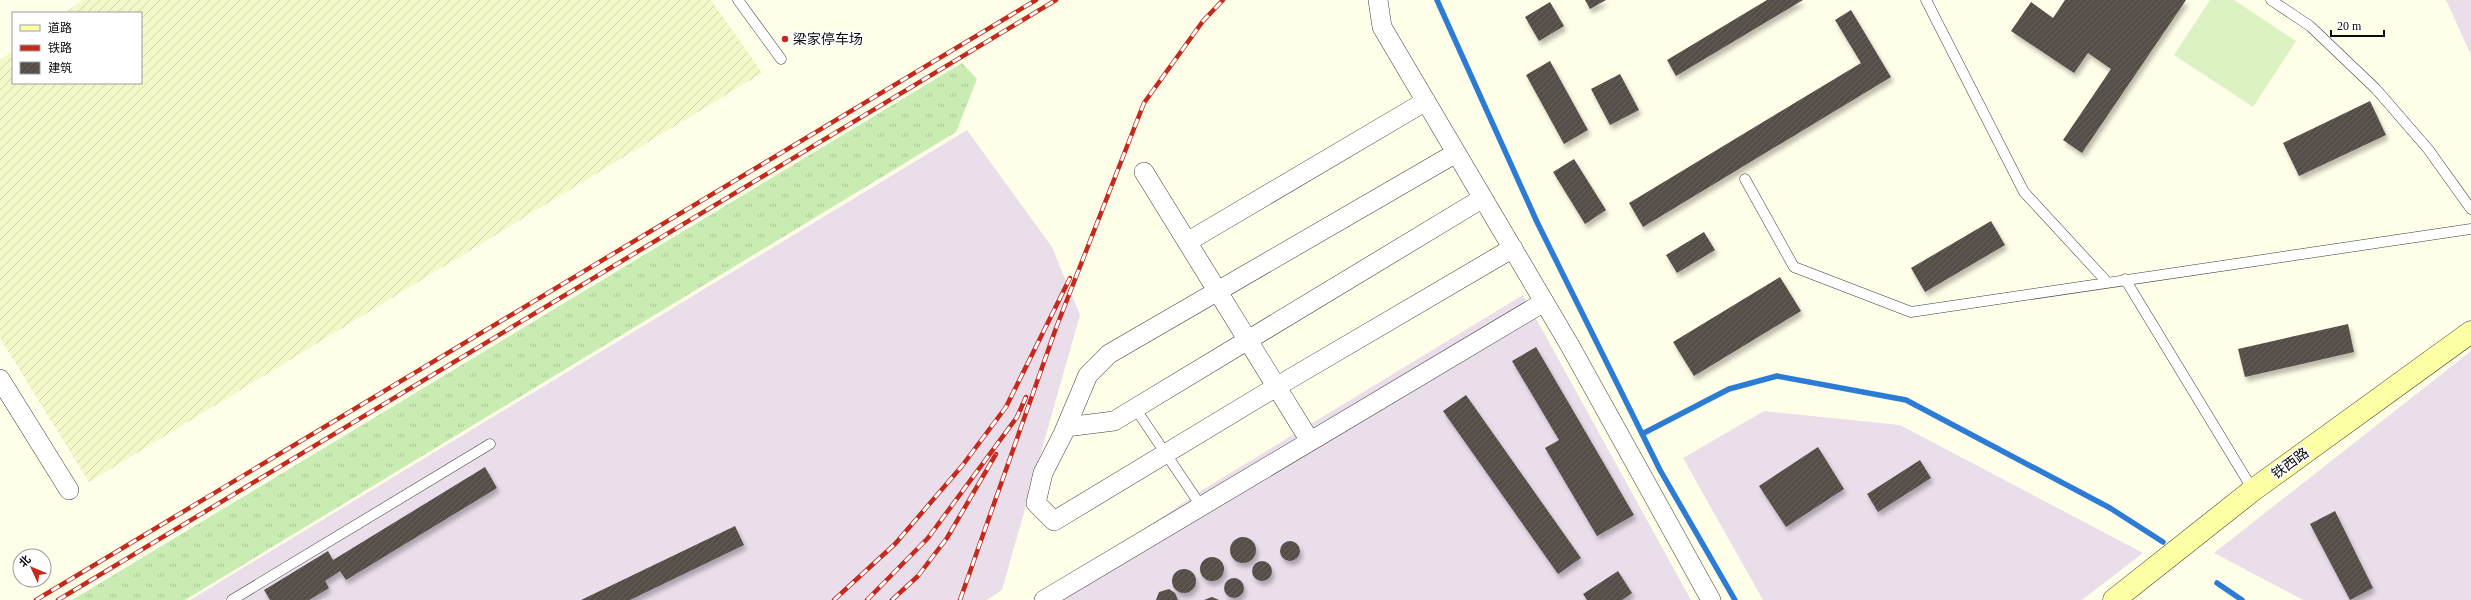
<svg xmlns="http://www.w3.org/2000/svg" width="2471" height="600" font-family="'Times New Roman','Noto Sans SC',serif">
<defs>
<pattern id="farmland-furrows" width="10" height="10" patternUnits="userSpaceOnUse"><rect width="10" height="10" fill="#f4f7c8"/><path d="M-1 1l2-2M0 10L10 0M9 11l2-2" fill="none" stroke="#d0d2aa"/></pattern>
<pattern id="grass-tufts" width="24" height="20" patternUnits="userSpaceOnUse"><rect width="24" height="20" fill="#c8ecb1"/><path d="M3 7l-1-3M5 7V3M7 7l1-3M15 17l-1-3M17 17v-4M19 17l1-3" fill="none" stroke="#aac997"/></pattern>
<pattern id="building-hatch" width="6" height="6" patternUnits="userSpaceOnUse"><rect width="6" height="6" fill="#554e47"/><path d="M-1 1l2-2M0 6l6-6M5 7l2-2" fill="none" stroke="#68635d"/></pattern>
<filter id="shadow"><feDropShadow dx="2.5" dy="4.5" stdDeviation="2" flood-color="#0004"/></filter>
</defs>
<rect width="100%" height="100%" fill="#fffee9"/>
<!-- industrial -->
<path fill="#ebdeeb" d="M2446,0H2471V55Z
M967,130L1052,247L1080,315L1002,590L987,600H190Z
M1523,295L1691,600H1037L1204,489Z
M2471,351V600H2303L2214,553Z
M1764,411L1900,425L2143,553L2082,600H1763L1683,458Z"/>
<!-- farmland -->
<path fill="url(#farmland-furrows)" d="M83,0H711L762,73L89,482L0,338V60L13,51V83H141V13H65Z"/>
<!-- grass -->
<path fill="url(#grass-tufts)" d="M962,63L977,79L956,132L185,600H72Z"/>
<!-- pitch -->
<path fill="#dcf2c3" d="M2210,0H2234L2296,41L2253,107L2174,55Z"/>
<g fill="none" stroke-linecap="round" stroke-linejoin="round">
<!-- stream -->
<path stroke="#2c7cd6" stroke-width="5.5" d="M1437,0L1537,222L1660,470L1735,600
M1642,434L1729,389L1777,376L1906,400L2110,508L2163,542
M2217,583L2242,600"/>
</g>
<!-- building -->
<path fill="url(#building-hatch)" filter="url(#shadow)" d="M1585,0H1606L1590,9Z
M1767,0H1803L1676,76L1667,60Z
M2065,0H2186L2082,153L2063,140L2111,69L2088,53L2074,73L2011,31L2031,2L2053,18Z
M1550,2L1564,26L1539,41L1525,17Z
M1851,10L1891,77L1643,227L1629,203L1861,63L1835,20Z
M1550,61L1588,130L1564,144L1526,75Z
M1620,74L1639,110L1610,125L1591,89Z
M2370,101L2386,135L2299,176L2283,143Z
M1574,159L1606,210L1585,224L1553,172Z
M1991,221L2005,245L1925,292L1911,268Z
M1704,232L1715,250L1677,273L1666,255Z
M1780,277L1801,311L1694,376L1673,342Z
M2348,324L2354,352L2245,377L2238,349Z
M1536,347L1634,515L1597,536L1545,448L1559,440L1512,361Z
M1466,395L1581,558L1558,574L1443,411Z
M1818,447L1844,489L1786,527L1759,486Z
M1920,460L1931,478L1878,512L1867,494Z
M485,467L497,488L346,580L340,571L325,581L329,588L309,600H270L264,590L328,551L333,560Z
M2335,511L2373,588L2350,600L2310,524Z
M735,526L744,545L630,600H581Z
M1230 550a13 13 0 1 1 26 0a13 13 0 1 1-26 0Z
M1280 551a10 10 0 1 1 20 0a10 10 0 1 1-20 0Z
M1200 569a12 12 0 1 1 24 0a12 12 0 1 1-24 0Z
M1252 571a10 10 0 1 1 20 0a10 10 0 1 1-20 0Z
M1172 581a12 12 0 1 1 24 0a12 12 0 1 1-24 0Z
M1618,571L1632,593L1622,600H1587L1583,594Z
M1224 588a10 10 0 1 1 20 0a10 10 0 1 1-20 0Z
M1169,589L1175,593L1178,600H1156L1159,592Z
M1212,597L1219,600H1204L1209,598Z"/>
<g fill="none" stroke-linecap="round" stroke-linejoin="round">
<!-- lane casing -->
<g stroke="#3e3e3e" stroke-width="11">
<path id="lane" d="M738,0L781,59
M1926,0L2024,192L2107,282
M2271,0L2310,26L2376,89L2428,149L2471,209
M1745,179L1794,267L1911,312L2471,229
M2125,279L2253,490
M1135,408L1201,506
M232,600L490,444"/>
</g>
<!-- street casing -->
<g stroke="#3e3e3e" stroke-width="20">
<path id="street" d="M1378,0L1382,27L1569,344L1711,600
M1456,153L1109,354L1088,375L1063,434L1043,473L1036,503L1054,521L1276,387L1513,248
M1144,172L1310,441
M1187,242L1426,101
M0,379L69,490
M1066,427L1114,421L1483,198
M1044,600L1544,302"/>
</g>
<!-- secondary casing -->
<g stroke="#2d2d2d" stroke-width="23">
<path id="secondary" d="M2114,600L2253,490L2471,332"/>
</g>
<!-- lane -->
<use href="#lane" stroke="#fff" stroke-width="10"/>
<!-- street -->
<use href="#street" stroke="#fff" stroke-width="19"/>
<!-- secondary -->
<use href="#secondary" stroke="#fdffa4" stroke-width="22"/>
<!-- rail casing -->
<g stroke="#c4291b" stroke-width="4.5">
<path id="rail" d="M36,600L1036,0
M58,600L1056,0
M834,600L895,544L962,466L1006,407L1070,278
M867,600L928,538L1017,417L1026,397
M892,600L918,576L947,538L996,454
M960,600L1056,328L1144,103L1203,21L1223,0"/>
</g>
<!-- rail -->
<use href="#rail" stroke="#fff" stroke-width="3" stroke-dasharray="9" stroke-linecap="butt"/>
</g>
<!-- markers -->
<circle fill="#c4291b" stroke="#fff" stroke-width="1.5" cx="785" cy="39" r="4"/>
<g text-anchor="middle" stroke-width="4" stroke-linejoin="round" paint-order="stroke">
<!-- poi labels -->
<g font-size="14" fill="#0b0b0b" stroke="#fff" text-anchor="start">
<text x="793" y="44">梁家停车场</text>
</g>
<!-- street labels -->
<g font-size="14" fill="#0b0b0b" stroke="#fff">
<text transform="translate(2290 463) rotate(-36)" y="5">铁西路</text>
</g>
</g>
<!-- legend -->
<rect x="12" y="12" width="130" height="72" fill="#ffffff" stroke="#9d9d9d"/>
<rect x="20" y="25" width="20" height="6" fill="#fdffa4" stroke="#9d9d9d"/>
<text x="48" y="32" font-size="12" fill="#0b0b0b">道路</text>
<rect x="20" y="45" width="20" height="6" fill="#c4291b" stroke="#9d9d9d"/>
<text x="48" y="52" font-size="12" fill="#0b0b0b">铁路</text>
<rect x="20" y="62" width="20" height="12" fill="url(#building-hatch)" stroke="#9d9d9d"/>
<text x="48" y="72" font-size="12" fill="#0b0b0b">建筑</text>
<!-- north arrow -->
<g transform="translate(32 568) rotate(314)"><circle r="19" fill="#ffffff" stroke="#9d9d9d"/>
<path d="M0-3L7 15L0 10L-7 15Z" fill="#c4291b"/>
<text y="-6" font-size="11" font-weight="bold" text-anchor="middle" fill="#0b0b0b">北</text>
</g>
<!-- scale -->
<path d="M2331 30v6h53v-6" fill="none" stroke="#0b0b0b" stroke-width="2"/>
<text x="2337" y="30" font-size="12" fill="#0b0b0b" stroke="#ffffff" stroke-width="3" paint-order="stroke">20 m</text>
</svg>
